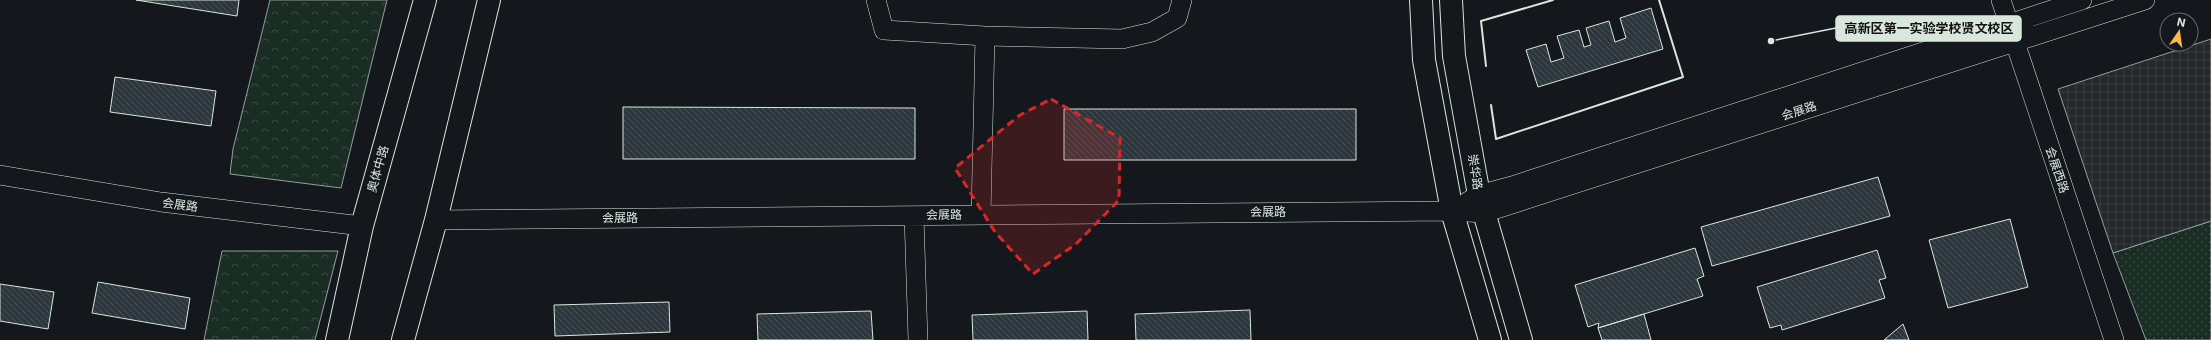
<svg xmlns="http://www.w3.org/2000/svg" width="2211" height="340" font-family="Inter,'Noto Sans SC',sans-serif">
<defs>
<pattern id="forest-crowns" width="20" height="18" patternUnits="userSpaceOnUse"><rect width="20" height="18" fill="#1a2d24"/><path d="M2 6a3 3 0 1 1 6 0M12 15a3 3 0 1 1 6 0" fill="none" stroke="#3b4b43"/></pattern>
<pattern id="garden-dots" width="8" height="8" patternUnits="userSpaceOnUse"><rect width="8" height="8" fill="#1a2d24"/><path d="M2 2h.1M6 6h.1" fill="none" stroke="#3b4b43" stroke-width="1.8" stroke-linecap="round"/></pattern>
<pattern id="plaza-grid" width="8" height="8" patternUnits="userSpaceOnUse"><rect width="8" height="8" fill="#24282b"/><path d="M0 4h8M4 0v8" fill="none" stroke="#393d3f"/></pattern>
<pattern id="building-back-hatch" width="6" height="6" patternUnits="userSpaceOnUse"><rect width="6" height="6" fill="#2c363c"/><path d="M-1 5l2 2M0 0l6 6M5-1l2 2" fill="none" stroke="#4a5358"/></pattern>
</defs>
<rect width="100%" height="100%" fill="#14181c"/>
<!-- forest -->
<path fill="url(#forest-crowns)" stroke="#939e99" d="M270,0H387L341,188L230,174L233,149Z
M222,251H338L315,340H204Z"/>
<!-- garden -->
<path fill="url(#garden-dots)" stroke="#939e99" d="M2211,221V340H2146L2113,253Z"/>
<!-- plaza -->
<path fill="url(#plaza-grid)" stroke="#939e99" d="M2211,39V221L2113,253L2058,89Z"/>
<!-- building -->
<path fill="url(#building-back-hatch)" stroke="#d8e6dc" d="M136,0H239L237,16Z
M1651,8L1663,49L1538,87L1526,50L1546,44L1551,62L1564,58L1557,36L1579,30L1584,47L1591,45L1586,28L1609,21L1615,42L1626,38L1620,18Z
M115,77L216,91L211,126L110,112Z
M623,107L915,108V159H623Z
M1064,109H1356V160H1064Z
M1878,177L1890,216L1712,266L1701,227Z
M2010,219L2028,287L1948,308L1929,240Z
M1695,248L1704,276L1697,279L1703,296L1598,328L1599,323L1588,327L1575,285Z
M1877,250L1886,278L1879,280L1885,298L1782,330L1781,325L1770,328L1757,287Z
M98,282L190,298L185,329L92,313Z
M0,284L54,292L48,329L0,321Z
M669,302L670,332L555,336L554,305Z
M1250,310L1251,340H1136L1135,314Z
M871,311L873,340H758L757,314Z
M1087,311L1088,340H973L972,315Z
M1644,314L1651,340H1602L1598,328Z
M1903,324L1909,340H1884Z"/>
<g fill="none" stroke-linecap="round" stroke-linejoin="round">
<!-- minor casing -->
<g stroke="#d8e6dc" stroke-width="20">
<path id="minor" d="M876,0L884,30L985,36L1122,39L1152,32L1177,18L1182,0
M2001,0L2114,340
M0,175L161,202L362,226
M1467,202L1479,195L1512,186L2082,0
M981,215L985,36
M914,216L918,340
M436,220L1452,211L1484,213L2145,0"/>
</g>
<!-- major casing -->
<g stroke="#d8e6dc" stroke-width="24">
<path id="major" d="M1421,0L1424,60L1452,211L1490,340
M1451,0L1454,56L1479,195L1521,340
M337,340L362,226L425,0
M403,340L436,220L489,0"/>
</g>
<!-- minor -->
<use href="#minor" stroke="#14181c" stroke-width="19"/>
<!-- major -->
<use href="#major" stroke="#14181c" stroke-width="22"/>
<!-- wall -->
<path stroke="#d8e6dc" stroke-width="2" d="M1486,66L1481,21L1553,0
M1491,105L1496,139L1683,77L1659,0"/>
</g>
<!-- marked area -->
<path fill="#d62828" fill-opacity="0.2" stroke="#d62828" stroke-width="3" stroke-dasharray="8 5" stroke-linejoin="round" d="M1051,99L1120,138L1119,200L1076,244L1033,274L995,232L955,168L1020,115Z"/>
<g text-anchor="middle" stroke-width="3" stroke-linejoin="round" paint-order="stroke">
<!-- street labels -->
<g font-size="12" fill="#d8e6dc" stroke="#14181c">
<text transform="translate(1799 111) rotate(-18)" y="4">会展路</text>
<text transform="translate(378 169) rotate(-74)" y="4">奥体中路</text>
<text transform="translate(2057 170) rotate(71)" y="4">会展西路</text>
<text transform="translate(1475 172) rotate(81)" y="4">崇华路</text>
<text transform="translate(180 205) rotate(7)" y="4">会展路</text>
<text x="1268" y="216">会展路</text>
<text transform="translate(944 215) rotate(-1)" y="4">会展路</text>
<text x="620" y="222">会展路</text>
</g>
</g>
<!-- callouts -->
<path fill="none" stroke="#d8e6dc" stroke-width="1.5" d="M1771 41L1836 28"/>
<circle fill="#d8e6dc" stroke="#14181c" stroke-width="1.5" cx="1771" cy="41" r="4"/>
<rect fill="#d8e6dc" stroke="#d8e6dc" stroke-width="1.5" x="1836" y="16" width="185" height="25" rx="4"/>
<g font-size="13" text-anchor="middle" font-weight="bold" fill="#111">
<text x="1929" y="33">高新区第一实验学校贤文校区</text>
</g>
<!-- north arrow -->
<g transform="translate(2179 32) rotate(13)"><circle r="19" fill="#14181c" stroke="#626a69"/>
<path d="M0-3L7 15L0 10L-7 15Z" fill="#ffb74d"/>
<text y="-6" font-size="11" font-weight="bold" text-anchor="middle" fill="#d8e6dc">N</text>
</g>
</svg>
